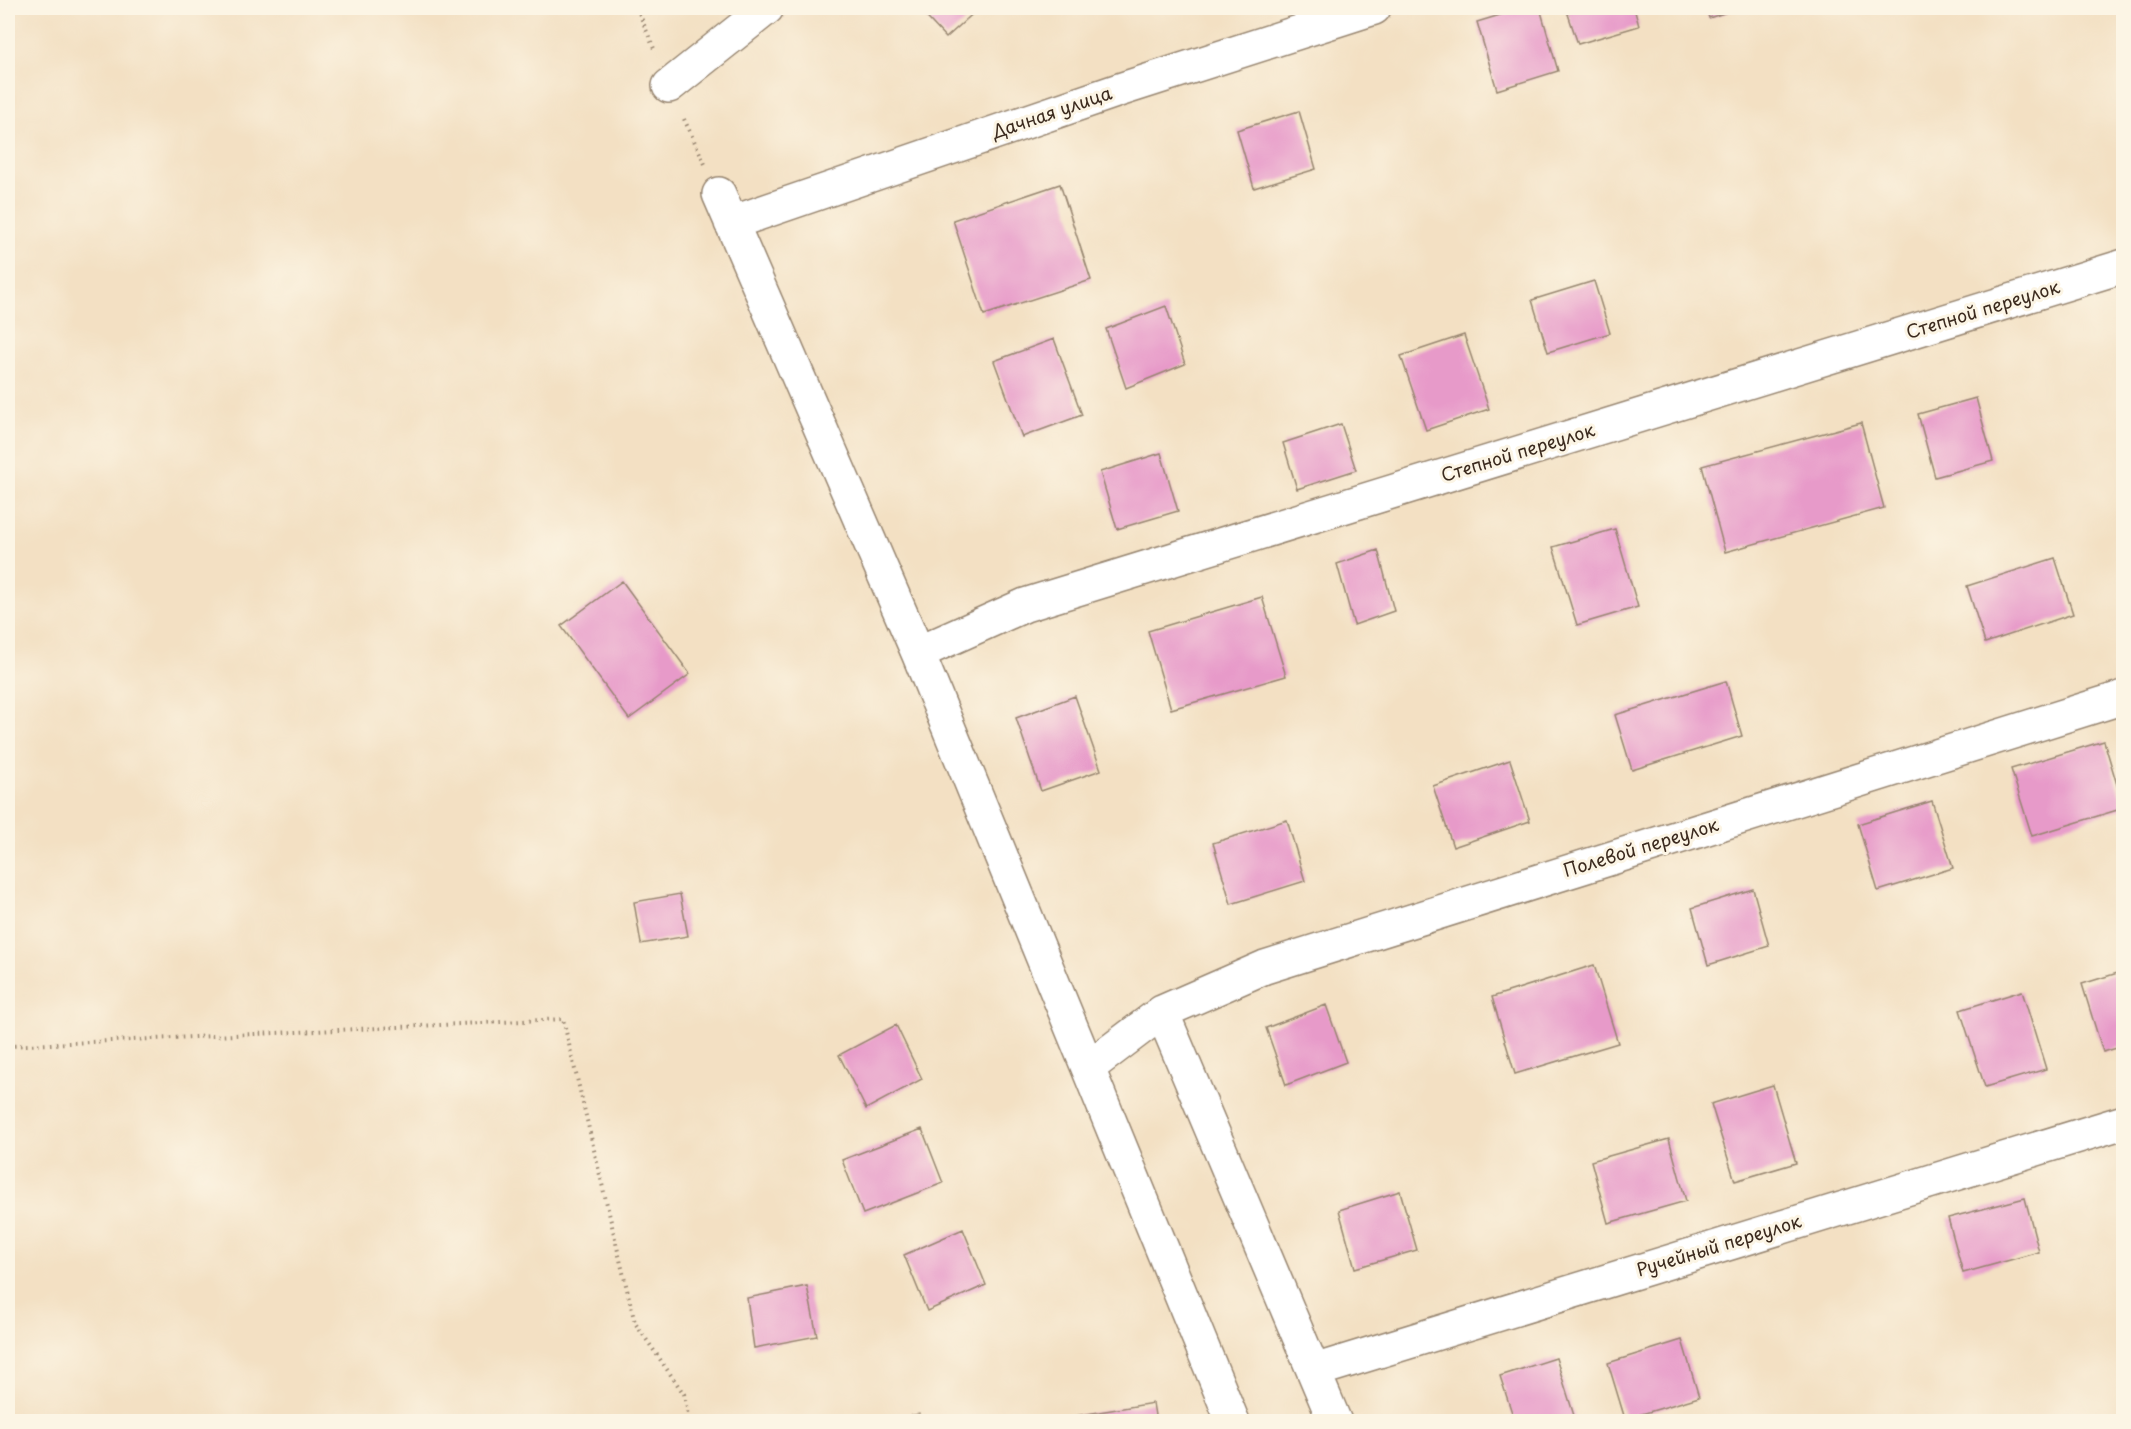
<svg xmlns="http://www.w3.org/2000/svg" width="2131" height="1429" font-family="'Playpen Sans',sans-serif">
<rect width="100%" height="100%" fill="#fcf5e5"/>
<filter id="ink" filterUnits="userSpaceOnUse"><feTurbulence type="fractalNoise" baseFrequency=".0167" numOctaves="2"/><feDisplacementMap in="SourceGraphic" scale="12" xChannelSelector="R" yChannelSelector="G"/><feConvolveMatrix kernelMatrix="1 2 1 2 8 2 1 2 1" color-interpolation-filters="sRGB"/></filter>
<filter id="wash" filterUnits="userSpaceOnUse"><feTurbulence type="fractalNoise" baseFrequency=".008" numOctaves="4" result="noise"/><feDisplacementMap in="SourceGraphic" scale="24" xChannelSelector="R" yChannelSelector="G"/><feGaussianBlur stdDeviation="1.35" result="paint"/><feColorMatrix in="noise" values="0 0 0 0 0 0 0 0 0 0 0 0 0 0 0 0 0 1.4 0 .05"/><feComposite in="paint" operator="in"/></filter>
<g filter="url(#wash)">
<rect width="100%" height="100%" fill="#f3e0c3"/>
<g id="blocks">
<!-- building -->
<path fill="#e79ac9" d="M918,8H979L946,38Z
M1523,8H1540L1558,71L1497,90L1477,22Z
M1566,8H1634L1639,26L1578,44Z
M1706,8H1739L1709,18Z
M1299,111L1316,169L1254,188L1237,130Z
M1060,184L1091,280L984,315L953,220Z
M1594,281L1610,333L1548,352L1532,300Z
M1166,306L1185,364L1126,388L1106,329Z
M1464,335L1489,409L1426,430L1401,356Z
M1054,339L1082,415L1022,437L994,361Z
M1976,398L1993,461L1935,477L1918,414Z
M1861,423L1884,508L1725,552L1702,466Z
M1341,424L1356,470L1297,489L1283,443Z
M1161,453L1178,511L1117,529L1100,472Z
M1615,529L1638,607L1577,625L1553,547Z
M1378,550L1394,611L1354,625L1337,564Z
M2055,558L2073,614L1985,643L1967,586Z
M622,581L690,674L629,719L561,626Z
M1262,597L1286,676L1171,709L1148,631Z
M1726,681L1742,736L1632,770L1615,715Z
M1075,696L1101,770L1041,791L1016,718Z
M2104,741L2124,808L2032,836L2011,769Z
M1510,760L1530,821L1453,847L1433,786Z
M1932,801L1953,868L1878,891L1858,824Z
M1287,820L1305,881L1231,904L1213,843Z
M1753,889L1769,946L1708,965L1692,908Z
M680,894L688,936L641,944L634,902Z
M1594,965L1618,1043L1515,1074L1492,997Z
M2124,971V1046L2103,1052L2082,984Z
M2022,991L2046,1069L1985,1087L1960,1010Z
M1326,1005L1346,1062L1286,1085L1266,1028Z
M896,1025L922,1079L866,1109L839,1055Z
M1773,1085L1796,1163L1735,1181L1711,1104Z
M922,1129L943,1183L863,1214L842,1160Z
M1669,1139L1686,1201L1608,1223L1591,1161Z
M1400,1191L1417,1250L1355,1268L1339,1210Z
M2025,1198L2039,1252L1963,1273L1948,1218Z
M963,1229L986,1285L927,1311L904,1255Z
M807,1286L817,1336L754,1348L747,1298Z
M1682,1340L1699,1397L1625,1419L1608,1363Z
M1556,1358L1576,1422H1515L1500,1376Z
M1153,1403L1156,1422H1051V1420Z
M919,1414L921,1422H887V1420Z"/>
</g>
</g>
<g filter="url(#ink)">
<use href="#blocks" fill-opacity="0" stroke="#978570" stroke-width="1.5"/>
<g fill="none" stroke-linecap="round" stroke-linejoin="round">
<!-- street casing -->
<g stroke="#978570" stroke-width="36">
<path id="street" d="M669,86L767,8
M719,194L918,653L1233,1422
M731,223L1119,90L1374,8
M918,653L1025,605L2124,266
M1162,1012L1335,1422
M1088,1068L1162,1012L1265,967L2124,697
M1314,1371L2124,1122"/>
</g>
<!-- path -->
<path stroke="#978570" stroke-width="4" stroke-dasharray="1.5 4.5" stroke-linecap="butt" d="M637,8L655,51
M684,119L705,164
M8,1046L563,1019L635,1323L684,1394L689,1422"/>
<!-- street -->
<use href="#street" stroke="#fff" stroke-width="33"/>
</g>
</g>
<g text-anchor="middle" stroke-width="6" stroke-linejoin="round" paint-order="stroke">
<!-- street labels -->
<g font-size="18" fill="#3b2a1e" stroke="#fcf5e5">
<text transform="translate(1052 113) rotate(-19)" y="6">Дачная улица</text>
<text transform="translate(1983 310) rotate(-17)" y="6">Степной переулок</text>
<text transform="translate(1518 453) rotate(-17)" y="6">Степной переулок</text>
<text transform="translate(1641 848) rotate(-17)" y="6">Полевой переулок</text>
<text transform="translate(1719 1246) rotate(-17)" y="6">Ручейный переулок</text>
</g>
</g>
<!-- margin -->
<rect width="2131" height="1429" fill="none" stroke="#fcf5e5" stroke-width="30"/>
</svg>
